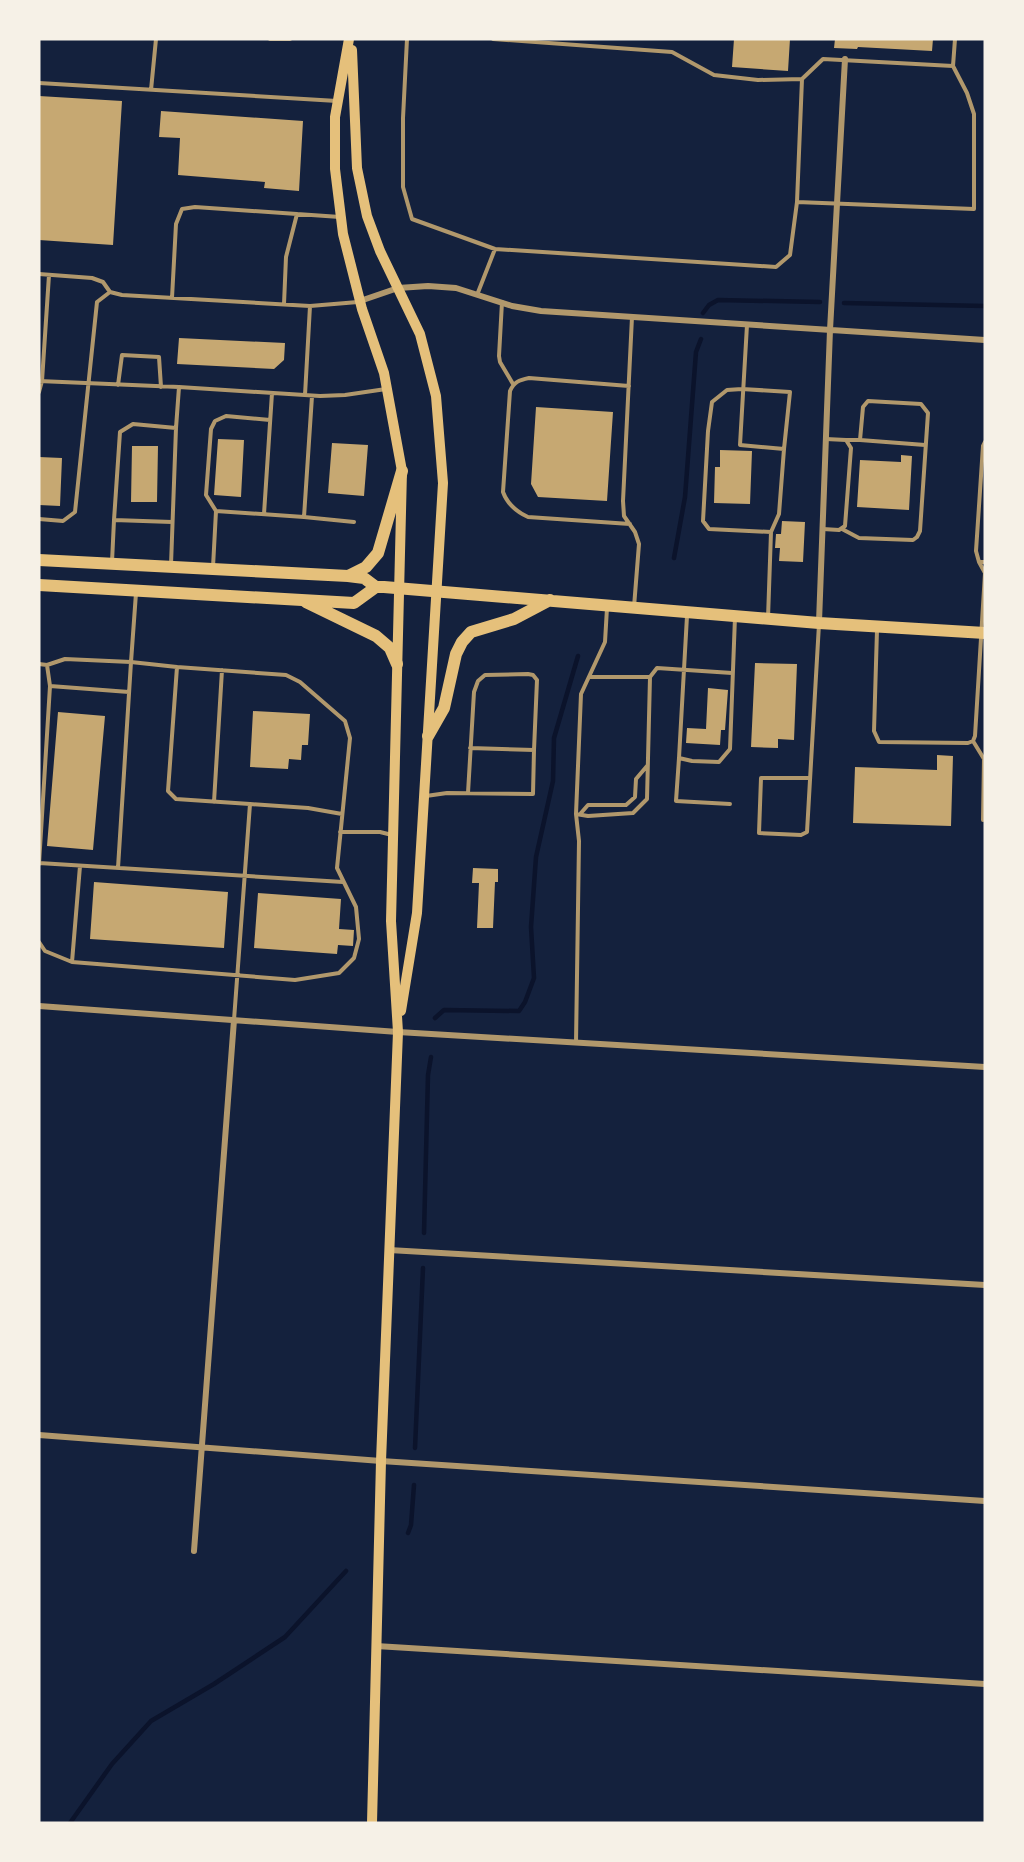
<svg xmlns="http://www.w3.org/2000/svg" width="1024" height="1862" font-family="Montserrat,sans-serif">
<rect width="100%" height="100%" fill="#14213d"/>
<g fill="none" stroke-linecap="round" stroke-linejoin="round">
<!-- stream -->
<path stroke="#0b132b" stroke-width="4.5" d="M844,303L985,306
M703,313L709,305L718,300L820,302
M674,558L685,497L696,352L701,339
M435,1018L444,1010L519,1011L525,1002L534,978L531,927L536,857L553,781L554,738L578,656
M424,1233L428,1075L431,1057
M415,1448L423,1268
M408,1533L411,1525L414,1485
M70,1823L112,1764L151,1721L214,1684L285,1637L346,1571"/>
</g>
<!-- building -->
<path fill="#c6a872" d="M734,39H790L788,71L732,67Z
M835,39H933L932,51L858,47L857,49L834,48Z
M39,96L122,101L113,245L39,240Z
M161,111L303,121L299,191L264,188L265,182L178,175L180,138L159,137Z
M179,338L285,343L284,360L274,369L177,364Z
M536,407L613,412L607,501L538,497L531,484Z
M218,439L244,440L241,497L214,495Z
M332,443L368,445L364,496L328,493Z
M132,446H158L157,502H131Z
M720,450L752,451L750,504L714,503L715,467H720Z
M901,455L912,456L909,510L857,507L860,460L901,462Z
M39,457L62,458L60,506L39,505Z
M782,521L805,522L803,562L779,561L780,548H775L776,534H781Z
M755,663L797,664L794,740L778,739V748L751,747Z
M708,688L728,690L725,730H721L720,745L686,743L687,728L706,729Z
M253,711L310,714L308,745H302L301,760L289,759L288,769L250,767Z
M58,712L105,716L93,850L47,846Z
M937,755L953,756L951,826L853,823L855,767L937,770Z
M473,868L498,869V882H495L493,928H477L479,883H472Z
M94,882L228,892L224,948L90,939Z
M258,893L341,899L339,929L354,930L353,946L338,945L337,954L254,948Z"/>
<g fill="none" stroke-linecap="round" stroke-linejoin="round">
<!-- service -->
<path stroke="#b1986c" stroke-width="4" d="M270,39H290
M407,39L403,118V187L412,219L495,249L776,267L790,255L797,202L974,209V114L967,93L953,66L955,39
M493,39L672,52L714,75L758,80L802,79L823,59L953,66
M39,83L337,101
M151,90L156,39
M797,202L802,79
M39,274L92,278L103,282L110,292L122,295L310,306L358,302
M477,295L495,249
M172,298L176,224L182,209L195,207L340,217
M502,302L499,356L500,362L513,384
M284,304L286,257L297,214
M632,317L623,501L624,516L635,532L639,544L634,607
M747,325L740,445L784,449L790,392L742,389L727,390L712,402L708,431L703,521L709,529L771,532L779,514L784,449
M39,381L179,387
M118,385L122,355L159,357L161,387
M629,386L529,378C519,380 514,382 510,391L503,492C507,503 517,512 528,517L630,524
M39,392L42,381L49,275
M305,395L310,306
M312,396L304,517L354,522
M176,428L179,387L320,396L345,395L386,389
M860,440L925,445
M985,442L983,446L976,551L979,562H985
M216,511L206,495L211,429L215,421L226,416L270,420
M264,514L272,393
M39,519L63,521L75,512L97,302L110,292
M114,520L120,432L133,424L176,428L171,565
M823,529L839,530L845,526L851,448L846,440L826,439
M842,529L859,538L913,540L917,537L920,531L928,413L921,404L868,401L863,407L860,440H846
M112,562L114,520L172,522
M213,567L216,511L304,517
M136,593L131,662L177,667L168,791L176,799L250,804L234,1020
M687,616L679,758L692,761L719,762L730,749L735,617
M768,618L771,532
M877,630L874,731L879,742L968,743L973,741L975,736L985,573L979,562
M39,664L47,665L65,659L131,662L118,868
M589,677H650
M50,686L129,692
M973,741L984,759L983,820
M679,758L676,801L730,804
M810,778H761L759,833L801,835L807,832L819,624
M468,793L474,692L478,681L485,675L528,674L533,675L537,680L534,750
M426,796L447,793L533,794L534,750L470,748
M214,802L222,670
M250,804L308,808L342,814
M581,813L588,805H626L635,797L636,779L647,766
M576,814L588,816L633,813L647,799L650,677L657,668L732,673
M340,832H380L392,835
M39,863L343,882
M39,864L50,686L47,665
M39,942L45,951L72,962L295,980L339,973L354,958L359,939L356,907L337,868L350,738L345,721L300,682L286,675L177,667
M72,962L80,866
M576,1043L579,841L576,814L581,694L605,642L607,608"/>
<!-- minor -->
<path stroke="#b1986c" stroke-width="6" d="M360,301L398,288L428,286L456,288L512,306L541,311L985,340
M819,622L830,330L845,59
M39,1006L398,1032L985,1067
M389,1250L985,1285
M39,1435L381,1461L985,1501
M194,1551L234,1020
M376,1646L985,1684"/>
<!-- secondary -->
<path stroke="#e5c07b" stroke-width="10" d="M349,39L335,117V169L343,234L362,309L384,373L402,471L391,921L398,1032L381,1461L372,1823
M352,50L357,168L367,216L380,251L420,334L436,396L443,483L417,913L401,1011"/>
<!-- primary -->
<path stroke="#e5c07b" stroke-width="12" d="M39,560L348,576L364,578L376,587
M348,576L366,567L378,553L402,471
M39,585L354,603L376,587H384L819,623L985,633
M306,602L376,636L390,648L397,664
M428,736L444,708L456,654L462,642L471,632L514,619L550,600"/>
</g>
<!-- border -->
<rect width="1024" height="1862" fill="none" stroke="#f6f1e7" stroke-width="81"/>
</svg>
